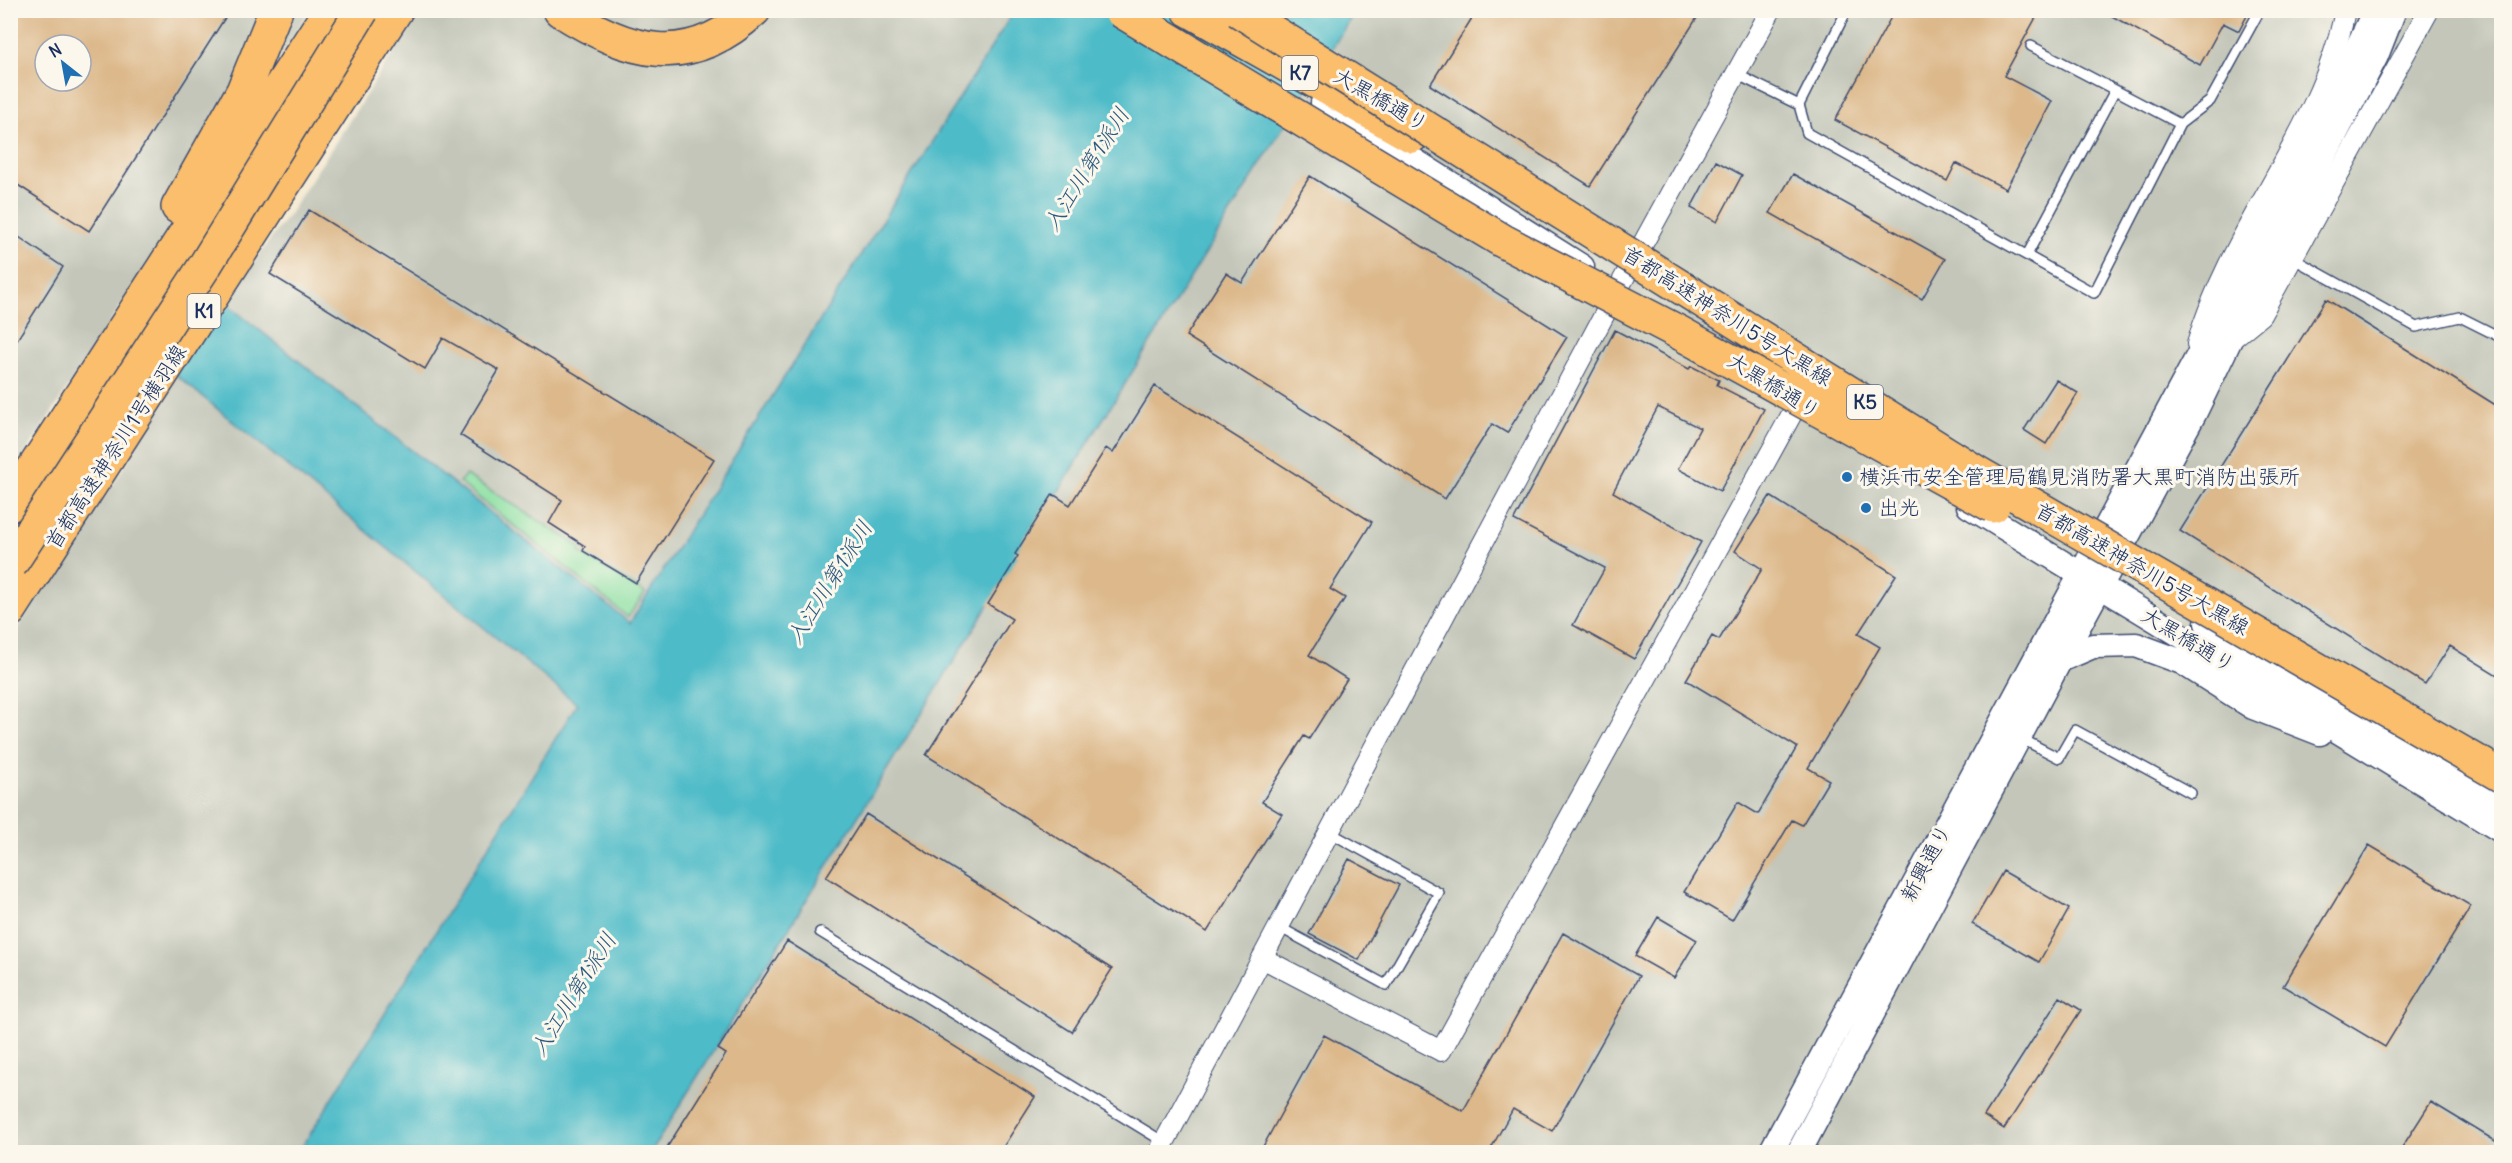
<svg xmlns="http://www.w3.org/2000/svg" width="2512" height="1163" font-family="Delius,'Klee One',sans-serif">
<rect width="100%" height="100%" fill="#fbf7ec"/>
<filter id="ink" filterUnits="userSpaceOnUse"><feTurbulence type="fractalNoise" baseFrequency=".0167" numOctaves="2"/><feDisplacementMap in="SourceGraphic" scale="12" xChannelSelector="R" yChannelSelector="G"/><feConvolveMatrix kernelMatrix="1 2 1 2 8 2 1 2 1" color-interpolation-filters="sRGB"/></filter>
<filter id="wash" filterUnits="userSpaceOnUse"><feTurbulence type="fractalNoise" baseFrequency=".008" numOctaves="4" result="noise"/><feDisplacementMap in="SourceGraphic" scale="24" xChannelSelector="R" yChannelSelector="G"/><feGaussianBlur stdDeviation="1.35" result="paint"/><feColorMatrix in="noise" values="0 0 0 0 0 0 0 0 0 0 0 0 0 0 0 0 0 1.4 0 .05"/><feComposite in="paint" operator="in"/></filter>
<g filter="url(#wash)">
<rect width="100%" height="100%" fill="#f5e9d1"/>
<!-- industrial -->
<path fill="#c3c6b9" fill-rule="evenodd" d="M11,11H310L11,476ZM45,45H81V81H45Z
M420,11H1014L630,623L224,302L290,213Z
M1355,11H2501V1152H651Z
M175,374L577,704L299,1152H11V637L130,458L125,453Z"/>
<!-- green -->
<path fill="#8be0a3" stroke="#538880" stroke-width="1.5" d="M466,475L581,547L579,552L645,593L628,617L459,482Z"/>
<!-- water -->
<path fill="#4ebbc8" stroke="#347593" stroke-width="1.5" d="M1014,11H1355L651,1152H299L577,704L175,374L224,302L630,623Z"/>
<g id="blocks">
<!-- building -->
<path fill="#dcb88a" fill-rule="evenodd" d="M10,10H230L89,231L10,180ZM45,45H81V81H45Z
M1477,10H1702L1590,186L1430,85Z
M1895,10H2040L2004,76L2052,101L2006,189L1956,163L1947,181L1835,120Z
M2101,10H2250L2239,31L2223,23L2200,65Z
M1716,161L1742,175L1717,222L1691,208Z
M1793,174L1945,259L1922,299L1770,213Z
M1310,176L1567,337L1507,433L1492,424L1445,499L1186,336L1226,273L1242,283Z
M309,210L714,459L636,583L583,551L585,546L549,523L562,500L460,435L499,370L443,338L425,369L270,274Z
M10,231L63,267L10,351Z
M2326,299L2502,409V678L2450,646L2425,684L2180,531Z
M1615,330L1689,369L1691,366L1719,380L1717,385L1764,409L1720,491L1678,469L1700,428L1658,407L1613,492L1701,542L1634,659L1573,625L1605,568L1514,520Z
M2056,380L2078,393L2046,444L2024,430Z
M1155,386L1372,522L1330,589L1345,598L1309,655L1347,679L1309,739L1304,736L1262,802L1282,814L1207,932L926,755L1012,619L988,604L1018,556L1015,554L1053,494L1070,505L1106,448L1113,453Z
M1770,496L1896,575L1858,634L1880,647L1808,768L1829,780L1802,825L1792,820L1732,920L1684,892L1738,802L1758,814L1797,747L1686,680L1712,636L1719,640L1762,569L1735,551Z
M866,814L1112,969L1072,1032L826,877Z
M2369,845L2471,906L2385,1047L2283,986Z
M1349,859L1399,885L1359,960L1309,934Z
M2003,871L2069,909L2039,962L1972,924Z
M1658,917L1697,940L1674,978L1635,956Z
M1563,933L1639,976L1552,1131L1513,1109L1489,1152H1260L1324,1035L1463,1111Z
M787,941L1035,1097L1000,1152H664L726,1054L718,1049Z
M2060,997L2081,1010L2004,1129L1984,1116Z
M2431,1102L2502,1145V1152H2399Z"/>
</g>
</g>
<g filter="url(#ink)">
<use href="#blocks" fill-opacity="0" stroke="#3c4b6f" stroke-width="1.5"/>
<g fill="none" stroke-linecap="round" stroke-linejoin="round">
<!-- service casing -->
<g stroke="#3c4b6f" stroke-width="12">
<path id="service" d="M2031,46L2180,124
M1736,74L1799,105L1807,133L2094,293L2180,124L2210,101L2260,10
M1799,105L1847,10
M2027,255L2115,90
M2294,259L2416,327L2460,317L2502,338
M2020,738L2059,758L2075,730L2191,793
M1279,927L1386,985L1439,893L1329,832
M820,932L1164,1142"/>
</g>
<!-- minor casing -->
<g stroke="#3c4b6f" stroke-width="22">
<path id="minor" d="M2233,338L2261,315L2429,10
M2197,344C2231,227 2323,128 2345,10
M1262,958L1441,1051L1799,401
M1159,1152L1618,289L1771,10"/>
</g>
<!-- tertiary casing -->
<g stroke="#3c4b6f" stroke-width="27">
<path id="tertiary" d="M1323,103L1582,267
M1969,506L2502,831
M2207,623L2502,809
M2060,660L2093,646L2136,645L2182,662L2253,707L2320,733
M1771,1152L2219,317L2335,96L2375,10
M1799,1152L2060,660L2194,414L2250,298L2376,56L2394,10"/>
</g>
<!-- motorway casing -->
<g stroke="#3c4b6f" stroke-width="36">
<path id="motorway" d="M560,10C629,53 687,72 754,10
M1189,10L1412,136
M1213,10L1260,40
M178,207L243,91L276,10
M10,505L330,10
M10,610L396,10"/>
</g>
<!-- service -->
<use href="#service" stroke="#fff" stroke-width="9"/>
<!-- minor -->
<use href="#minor" stroke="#fff" stroke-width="20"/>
<!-- tertiary -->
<use href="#tertiary" stroke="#fff" stroke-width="24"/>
<!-- motorway -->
<use href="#motorway" stroke="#fabe6d" stroke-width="33"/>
<!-- motorway-bridge casing -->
<g stroke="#3c4b6f" stroke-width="36" stroke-linecap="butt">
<path id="motorway-bridge" d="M1120,10L1503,241L1680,333L1993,506
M1238,10L1976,472L2502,776
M10,565L204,267L362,10"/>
</g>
<!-- motorway-bridge -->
<use href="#motorway-bridge" stroke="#fabe6d" stroke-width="33"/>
</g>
</g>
<!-- markers -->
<g fill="#1f6fb2" stroke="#fbf7ec" stroke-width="2">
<circle cx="1847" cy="477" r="6"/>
<circle cx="1866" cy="508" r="6"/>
</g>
<g text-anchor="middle" stroke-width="6" stroke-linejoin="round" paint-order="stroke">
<!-- shield labels -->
<g fill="#fbf7ec" stroke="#5e6b89" stroke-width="1.5">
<rect x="1282" y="56" width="36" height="34" rx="4.5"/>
<rect x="187.5" y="294" width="33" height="34" rx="4.5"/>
<rect x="1847" y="385" width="36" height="34" rx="4.5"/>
</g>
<g font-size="20" font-weight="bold" fill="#1b2f5e">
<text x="1300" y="80">K7</text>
<text x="204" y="318">K1</text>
<text x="1865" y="409">K5</text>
</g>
<!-- street labels -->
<g font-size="21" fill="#1b2f5e" stroke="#fbf7ec">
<text transform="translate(1381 100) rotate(30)" y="7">大黒橋通り</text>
<text transform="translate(1727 316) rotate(32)" y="7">首都高速神奈川5号大黒線</text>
<text transform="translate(1774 386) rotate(32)" y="7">大黒橋通り</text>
<text transform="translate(116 447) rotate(-57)" y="7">首都高速神奈川1号横羽線</text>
<text transform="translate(2142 569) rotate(30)" y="7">首都高速神奈川5号大黒線</text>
<text transform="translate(2188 640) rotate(31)" y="7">大黒橋通り</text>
<text transform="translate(1926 863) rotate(-62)" y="7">新興通り</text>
</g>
<!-- poi labels -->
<g font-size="21" fill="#1b2f5e" stroke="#fbf7ec" text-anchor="start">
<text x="1859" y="484">横浜市安全管理局鶴見消防署大黒町消防出張所</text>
<text x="1878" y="515">出光</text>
</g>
<!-- water labels -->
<g font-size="22" font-style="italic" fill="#2a597e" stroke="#fbf7ec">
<text transform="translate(1086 169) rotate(-58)" y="8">入江川第1派川</text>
<text transform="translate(829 582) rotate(-58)" y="8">入江川第1派川</text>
<text transform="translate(573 994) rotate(-58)" y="8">入江川第1派川</text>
</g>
</g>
<!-- margin -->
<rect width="2512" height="1163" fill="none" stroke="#fbf7ec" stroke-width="36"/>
<!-- north arrow -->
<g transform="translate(63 63) rotate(329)"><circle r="28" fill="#fbf7ec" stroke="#a1a7b3" stroke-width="1.5"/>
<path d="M0-4.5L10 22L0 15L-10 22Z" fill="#1f6fb2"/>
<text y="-9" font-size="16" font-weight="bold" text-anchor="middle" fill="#1b2f5e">N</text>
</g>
</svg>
